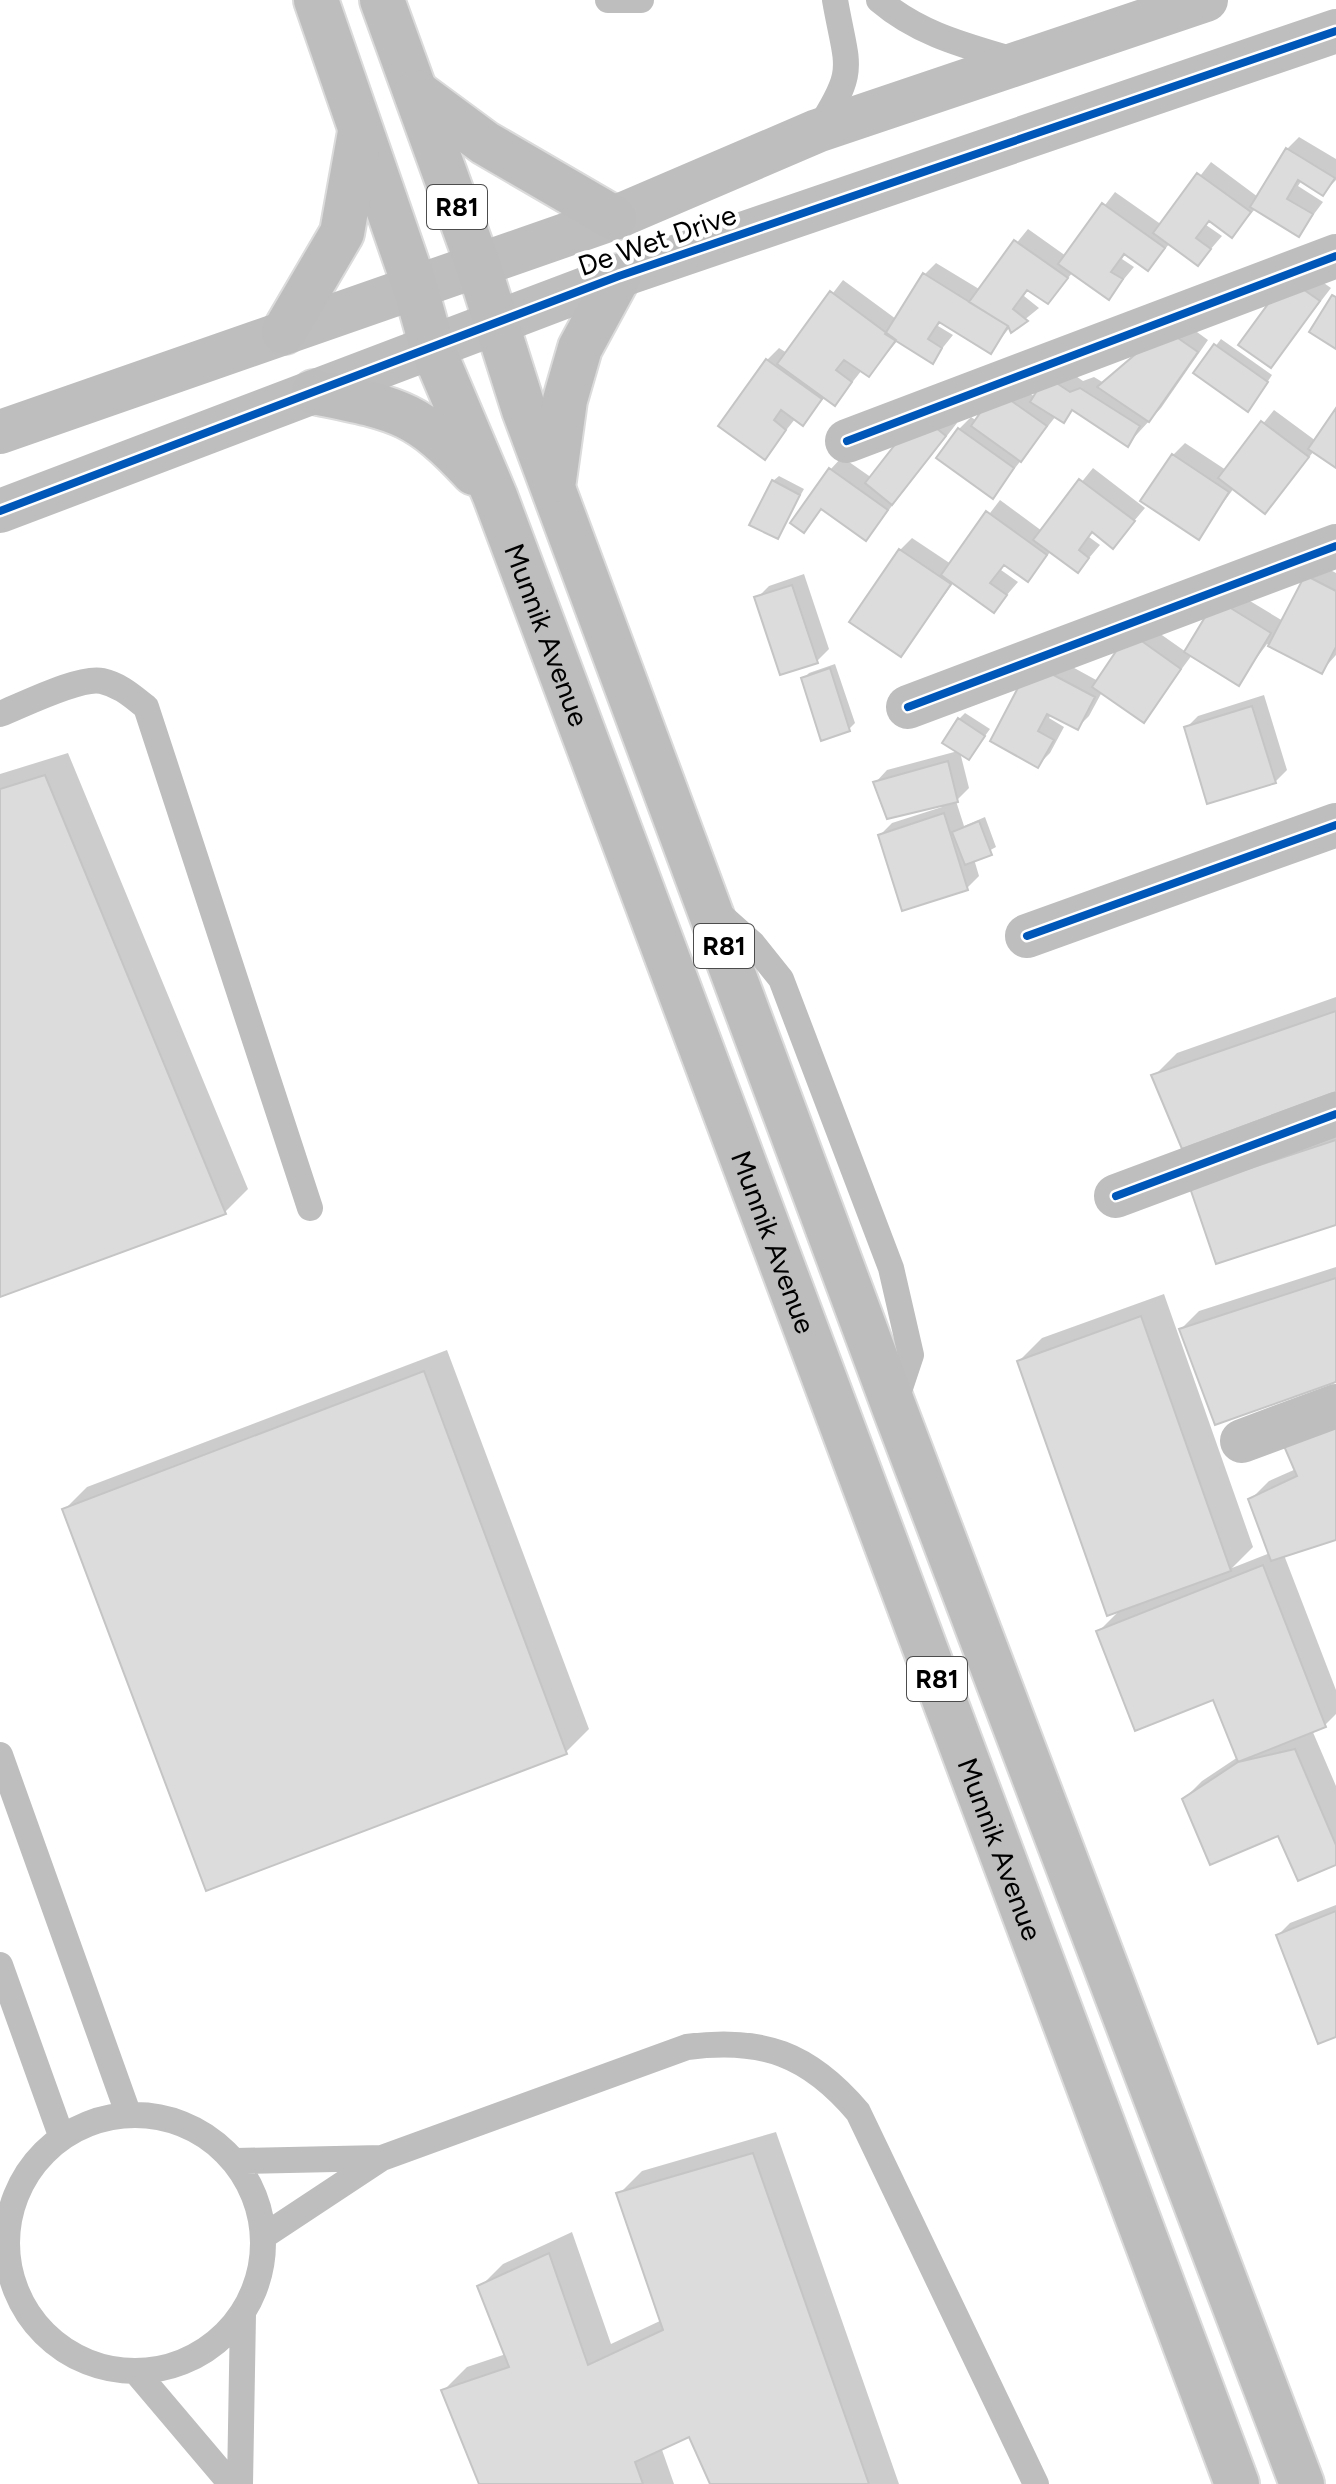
<svg xmlns="http://www.w3.org/2000/svg" width="1336" height="2484" font-family="Figtree,sans-serif">
<rect width="100%" height="100%" fill="#fff"/>
<!-- shadow -->
<path fill="#0003" d="M1299,137L1336,159V180L1323,193L1302,180L1298,186L1323,202L1299,234L1256,208L1232,235L1210,219L1206,225L1222,236L1198,264L1170,243L1148,269L1126,253L1122,259L1134,267L1109,297L1073,272L1048,302L1029,289L1024,296L1039,308L1012,330L1010,327L990,352L941,321L938,326L953,335L932,361L898,340L869,375L862,370L835,404L825,397L802,424L795,419L765,457L721,425L767,360L779,348L787,353L843,280L896,319L924,275L936,263L979,289L1028,229L1066,256L1115,192L1162,225L1211,162L1258,197L1287,149Z
M1301,267L1331,288L1271,366Z
M1179,319L1208,340L1161,408L1128,444L1074,409L1063,420L1056,416L993,496L959,429L971,417L977,421L1010,380L1035,397L1060,365L1083,381L1094,377L1104,383Z
M1221,339L1272,375L1253,404L1196,372Z
M1274,410L1316,441L1336,412V466L1314,451L1265,512L1234,488L1198,537L1173,455L1185,443L1226,470Z
M920,416L957,423L866,539L823,508L803,530L830,470L842,457L872,478Z
M1093,468L1145,508L1113,546L1094,531L1089,537L1100,545L1078,571L1051,551L1027,580L1006,564L1001,570L1018,582L994,610L954,582L901,655L900,550L912,538L951,564L1000,500L1042,531Z
M779,476L804,489L777,537L773,481Z
M1319,564L1336,573V655L1321,672L1267,644L1238,683L1192,655L1144,720L1102,692L1089,716L1077,728L1051,714L1049,718L1064,727L1050,753L1038,765L993,741L1045,652L1098,681L1142,621L1186,652L1230,589L1283,621Z
M804,574L829,649L817,661L757,598L769,586Z
M835,664L855,723L849,729L803,679L809,673Z
M1264,695L1287,770L1275,782L1186,728L1198,716Z
M965,713L990,729L969,758L960,752L969,788L956,801L964,826L985,817L996,847L974,859L979,876L967,888L880,835L892,823L942,807L941,804L875,783L887,770L958,751L959,719Z
M68,753L248,1189L225,1212L0,1295V774Z
M1336,997V1090L1154,1076L1177,1053Z
M1336,1126V1223L1192,1189Z
M1336,1267V1378L1181,1329L1199,1311Z
M1164,1294L1253,1547L1232,1568L1270,1553L1251,1499L1269,1481L1296,1469L1336,1538L1284,1555L1336,1690V1714L1325,1725L1312,1730L1336,1786V1862L1279,1833L1184,1799L1202,1781L1238,1757L1214,1698L1098,1632L1121,1609L1019,1361L1042,1338Z
M447,1350L589,1729L566,1752L64,1510L87,1487Z
M1336,1905V2035L1278,1935L1290,1923Z
M776,2132L899,2484H712L690,2434L661,2447L674,2484H481L444,2390L467,2367L506,2354L480,2287L503,2264L572,2232L611,2344L662,2320L619,2194L642,2171Z"/>
<!-- building -->
<path fill="#dcdcdc" stroke="#c5c5c5" stroke-width="2" d="M1286,148L1335,178L1323,196L1298,180L1287,199L1313,214L1299,237L1250,207Z
M1197,173L1251,212L1232,238L1209,221L1196,238L1211,249L1198,266L1153,233Z
M1102,203L1165,248L1148,271L1124,254L1111,272L1123,279L1109,300L1058,264Z
M1014,240L1068,278L1048,304L1027,290L1013,309L1028,321L1011,333L1008,326L969,302Z
M923,273L1008,326L991,354L939,322L928,339L942,348L933,364L885,334Z
M1287,278L1320,301L1271,368L1238,345Z
M830,291L896,340L869,377L844,360L836,370L852,382L835,406L777,364Z
M1332,295L1336,297V349L1309,332Z
M1165,329L1198,352L1149,422L1097,387Z
M1214,344L1268,382L1248,412L1193,373Z
M766,359L822,399L803,426L781,410L774,420L786,430L765,460L718,426Z
M1046,376L1070,392L1080,388L1140,426L1128,447L1072,410L1064,423L1030,402Z
M996,390L1047,426L1021,462L971,426Z
M1336,408V468L1308,449Z
M919,414L946,436L892,505L865,483Z
M1261,421L1309,457L1265,514L1218,478Z
M958,428L1014,468L993,499L936,458Z
M1172,454L1229,492L1199,540L1140,501Z
M829,468L888,510L866,541L821,509L804,533L790,523Z
M1079,479L1135,521L1113,549L1092,532L1079,550L1089,558L1078,573L1033,540Z
M772,480L800,495L778,539L749,525Z
M986,511L1047,555L1028,582L1004,565L990,583L1007,595L994,613L941,575Z
M899,549L951,584L901,657L849,622Z
M1305,575L1336,591V647L1322,674L1268,646Z
M792,585L818,663L780,675L754,597Z
M1216,599L1271,633L1239,686L1184,652Z
M1129,632L1181,669L1144,723L1092,687Z
M1031,663L1095,697L1078,730L1047,714L1038,731L1054,740L1038,768L990,741Z
M830,668L850,731L821,741L801,678Z
M1252,706L1276,783L1207,804L1184,727Z
M958,718L985,736L969,760L942,743Z
M948,761L958,802L887,819L873,782Z
M45,775L226,1214L0,1297V789Z
M944,813L968,890L902,911L878,835Z
M979,821L992,855L965,865L952,832Z
M1336,1011V1092L1182,1149L1151,1075Z
M1336,1140V1225L1216,1264L1190,1188Z
M1336,1278V1382L1215,1425L1179,1329Z
M1141,1316L1231,1571L1107,1616L1017,1361Z
M424,1371L567,1754L206,1891L62,1509Z
M1336,1427V1540L1271,1561L1248,1499L1297,1476L1284,1446Z
M1263,1565L1326,1727L1238,1762L1213,1700L1135,1731L1096,1631Z
M1295,1749L1336,1845V1865L1298,1881L1278,1836L1210,1865L1182,1799L1238,1762Z
M1336,1911V2037L1318,2044L1276,1935Z
M753,2153L869,2484H710L689,2437L635,2462L643,2484H479L441,2390L509,2367L477,2286L549,2253L588,2365L663,2330L616,2193Z"/>
<g fill="none" stroke-linecap="round" stroke-linejoin="round">
<!-- primary casing -->
<g stroke="#dbdbdb" stroke-width="48">
<g id="primary">
<path id="s1" d="M316,0L416,290L432,347L495,496L1237,2484"/>
<path d="M382,0L478,265L524,410L894,1407L1302,2484"/>
<path d="M416,92L485,143L614,218"/>
<path d="M284,332L342,233L360,132"/>
<path d="M314,392C396,409 416,410 474,473"/>
<path d="M554,480L565,400L580,348L619,276"/>
</g>
</g>
<!-- service -->
<path stroke="#bebebe" stroke-width="26" d="M608,0H641
M879,0C920,35 967,46 1017,61
M817,131C858,68 847,69 835,0
M0,714C23,705 80,676 102,681C120,685 132,696 146,707L310,1208
M717,912L753,944L781,979L891,1268L911,1355L894,1406
M0,1755L128,2113
M0,1965L62,2138
M7 2243a128 128 0 1 1 256 0a128 128 0 1 1-256 0Z
M236,2161L382,2158
M264,2236L382,2158L687,2047C762,2037 809,2054 858,2112L1036,2484
M137,2373L231,2484
M240,2484L243,2314"/>
<!-- minor -->
<path stroke="#bebebe" stroke-width="44" d="M847,441L1336,256
M908,707L1336,546
M1027,936L1336,825
M1116,1196L1336,1114
M1242,1441L1336,1406"/>
<!-- tertiary -->
<path stroke="#bebebe" stroke-width="44" d="M0,432L614,218L817,131L1206,0
M0,511L619,276L1336,31"/>
<!-- primary -->
<use href="#primary" stroke="#bdbdbd" stroke-width="44"/>
<!-- cycleway casing -->
<g stroke="#fff" stroke-width="13">
<path id="cycleway" d="M847,441L1336,256
M0,511L619,276L1336,31
M908,707L1336,546
M1027,936L1336,825
M1116,1196L1336,1114"/>
</g>
<!-- cycleway -->
<use href="#cycleway" stroke="#0057b8" stroke-width="8"/>
</g>
<g text-anchor="middle" stroke-width="8" stroke-linejoin="round" paint-order="stroke">
<!-- shield labels -->
<g fill="#fff" stroke="#4c4c4c" stroke-width="2">
<rect x="427" y="185" width="60" height="44" rx="6"/>
<rect x="694" y="924" width="60" height="44" rx="6"/>
<rect x="907" y="1657" width="60" height="44" rx="6"/>
</g>
<g font-size="26" font-weight="bold" fill="#000">
<text x="457" y="216">R81</text>
<text x="724" y="955">R81</text>
<text x="937" y="1688">R81</text>
</g>
<!-- street labels -->
<g font-size="28" fill="#000" stroke="#fff">
<text transform="translate(657 240) rotate(-19)" y="10">De Wet Drive</text>
<text dy="10" stroke="none"><textPath href="#s1" startOffset="676">Munnik Avenue</textPath></text>
<text dy="10" stroke="none"><textPath href="#s1" startOffset="1324">Munnik Avenue</textPath></text>
<text dy="10" stroke="none"><textPath href="#s1" startOffset="1972">Munnik Avenue</textPath></text>
</g>
</g>
</svg>
